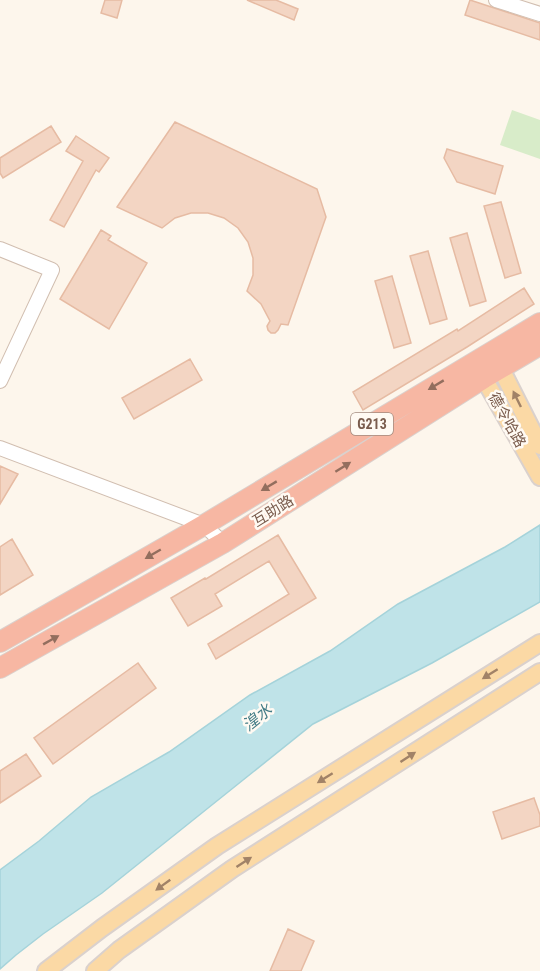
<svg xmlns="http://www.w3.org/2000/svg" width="540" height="971" font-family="'Roboto Condensed','Noto Sans SC',sans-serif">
<rect width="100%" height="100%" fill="#fdf6ec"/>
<!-- green -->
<path fill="#d8ecc9" d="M512,110L540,120V159L500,145Z"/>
<!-- water -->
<path fill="#bfe3e8" stroke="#a5d3da" stroke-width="1.5" d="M540,525V602L432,663L313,724L102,893L43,934L16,955L0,969V870L39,841L91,797L169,752L250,695L330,651L398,604L505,547Z"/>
<!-- building -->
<path fill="#f3d5c3" stroke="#e6bba3" stroke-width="1.5" d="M105,0H122L117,18L101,13Z
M247,0H276L298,9L294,20Z
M470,0L540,23V40L465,15Z
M175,122L317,189L326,217L288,325L281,324L278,330L275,333H271L268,330L267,326L270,321L261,304L247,291L253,275V258L248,242L238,228L224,218L208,213H191L175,218L162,228L117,207Z
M51,126L61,142L3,178L0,173V158Z
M76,136L109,158L99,172L96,170L64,227L50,220L83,161L66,151Z
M447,149L503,166L495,194L457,182L444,158Z
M501,202L521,273L505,278L484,206Z
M101,230L111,236L108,240L147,263L109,329L60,299Z
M467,233L486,301L470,306L450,238Z
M428,251L447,319L430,324L410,256Z
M392,276L411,343L394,348L375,281Z
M524,288L534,304L467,347L363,410L353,392L457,329L458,331Z
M190,359L202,380L134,419L122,398Z
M0,466L18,474L0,504Z
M278,535L316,598L216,659L208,644L289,594L269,561L215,594L222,606L188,626L171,598L205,578L206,579Z
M12,539L33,575L0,595V547Z
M138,663L156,688L53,764L34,738Z
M26,754L41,776L0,803V771Z
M534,798L540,815V826L502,839L493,812Z
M288,929L314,941L301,971H270Z"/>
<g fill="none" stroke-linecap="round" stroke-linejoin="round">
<!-- minor casing -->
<g stroke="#d1beb0" stroke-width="16">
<path id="minor" d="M496,0L540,14
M0,249L52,270L0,381
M0,448L204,525L223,543"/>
</g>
<!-- major casing -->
<g stroke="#dad1cd" stroke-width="20">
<path id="major" d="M496,359L540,446
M478,368L540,477
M46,971L102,928L217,846L540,643
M95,971L119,950L232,869L540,672"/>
</g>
<!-- highway casing -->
<g stroke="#dad1cd" stroke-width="22">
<path id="highway" d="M0,642L204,525L540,323
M0,668L223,543L484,378L540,345"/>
</g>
<!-- minor -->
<use href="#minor" stroke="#fff" stroke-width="14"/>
<!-- major -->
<use href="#major" stroke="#fbd9a5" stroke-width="16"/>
<!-- highway -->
<use href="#highway" stroke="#f7b7a3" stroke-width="20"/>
</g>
<!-- one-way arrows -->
<defs><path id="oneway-solid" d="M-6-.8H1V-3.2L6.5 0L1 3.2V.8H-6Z" transform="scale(1.5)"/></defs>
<g fill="#936e5e">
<use href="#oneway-solid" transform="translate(436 385) rotate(149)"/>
<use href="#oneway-solid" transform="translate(343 467) rotate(-32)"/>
<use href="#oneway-solid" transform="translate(269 486) rotate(149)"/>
<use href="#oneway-solid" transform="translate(153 554) rotate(150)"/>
<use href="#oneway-solid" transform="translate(51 640) rotate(-29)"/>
</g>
<g fill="#a18267">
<use href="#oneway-solid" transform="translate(517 399) rotate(-116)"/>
<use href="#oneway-solid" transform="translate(490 674) rotate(148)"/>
<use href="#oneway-solid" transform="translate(408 757) rotate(-33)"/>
<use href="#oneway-solid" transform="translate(325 778) rotate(148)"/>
<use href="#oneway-solid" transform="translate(244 862) rotate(-33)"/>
<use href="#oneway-solid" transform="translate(163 885) rotate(144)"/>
</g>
<g text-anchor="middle" stroke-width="5" stroke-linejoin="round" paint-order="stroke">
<!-- shield labels -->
<rect fill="#fffaf3" stroke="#a28b7f" stroke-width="1.5" x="351" y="413" width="42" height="22" rx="4.5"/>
<g font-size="14" font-weight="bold" fill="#7a5c4d">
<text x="372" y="429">G213</text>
</g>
<!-- street labels -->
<g font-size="15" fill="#7a5c4d" stroke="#fffaf3">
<text transform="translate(507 420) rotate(61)" y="5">德令哈路</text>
<text transform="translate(273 511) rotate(-32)" y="5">互助路</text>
</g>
<!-- water labels -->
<g font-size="16" font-style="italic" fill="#437c86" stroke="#fffaf3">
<text transform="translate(257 717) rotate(-39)" y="6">湟水</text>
</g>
</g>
</svg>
